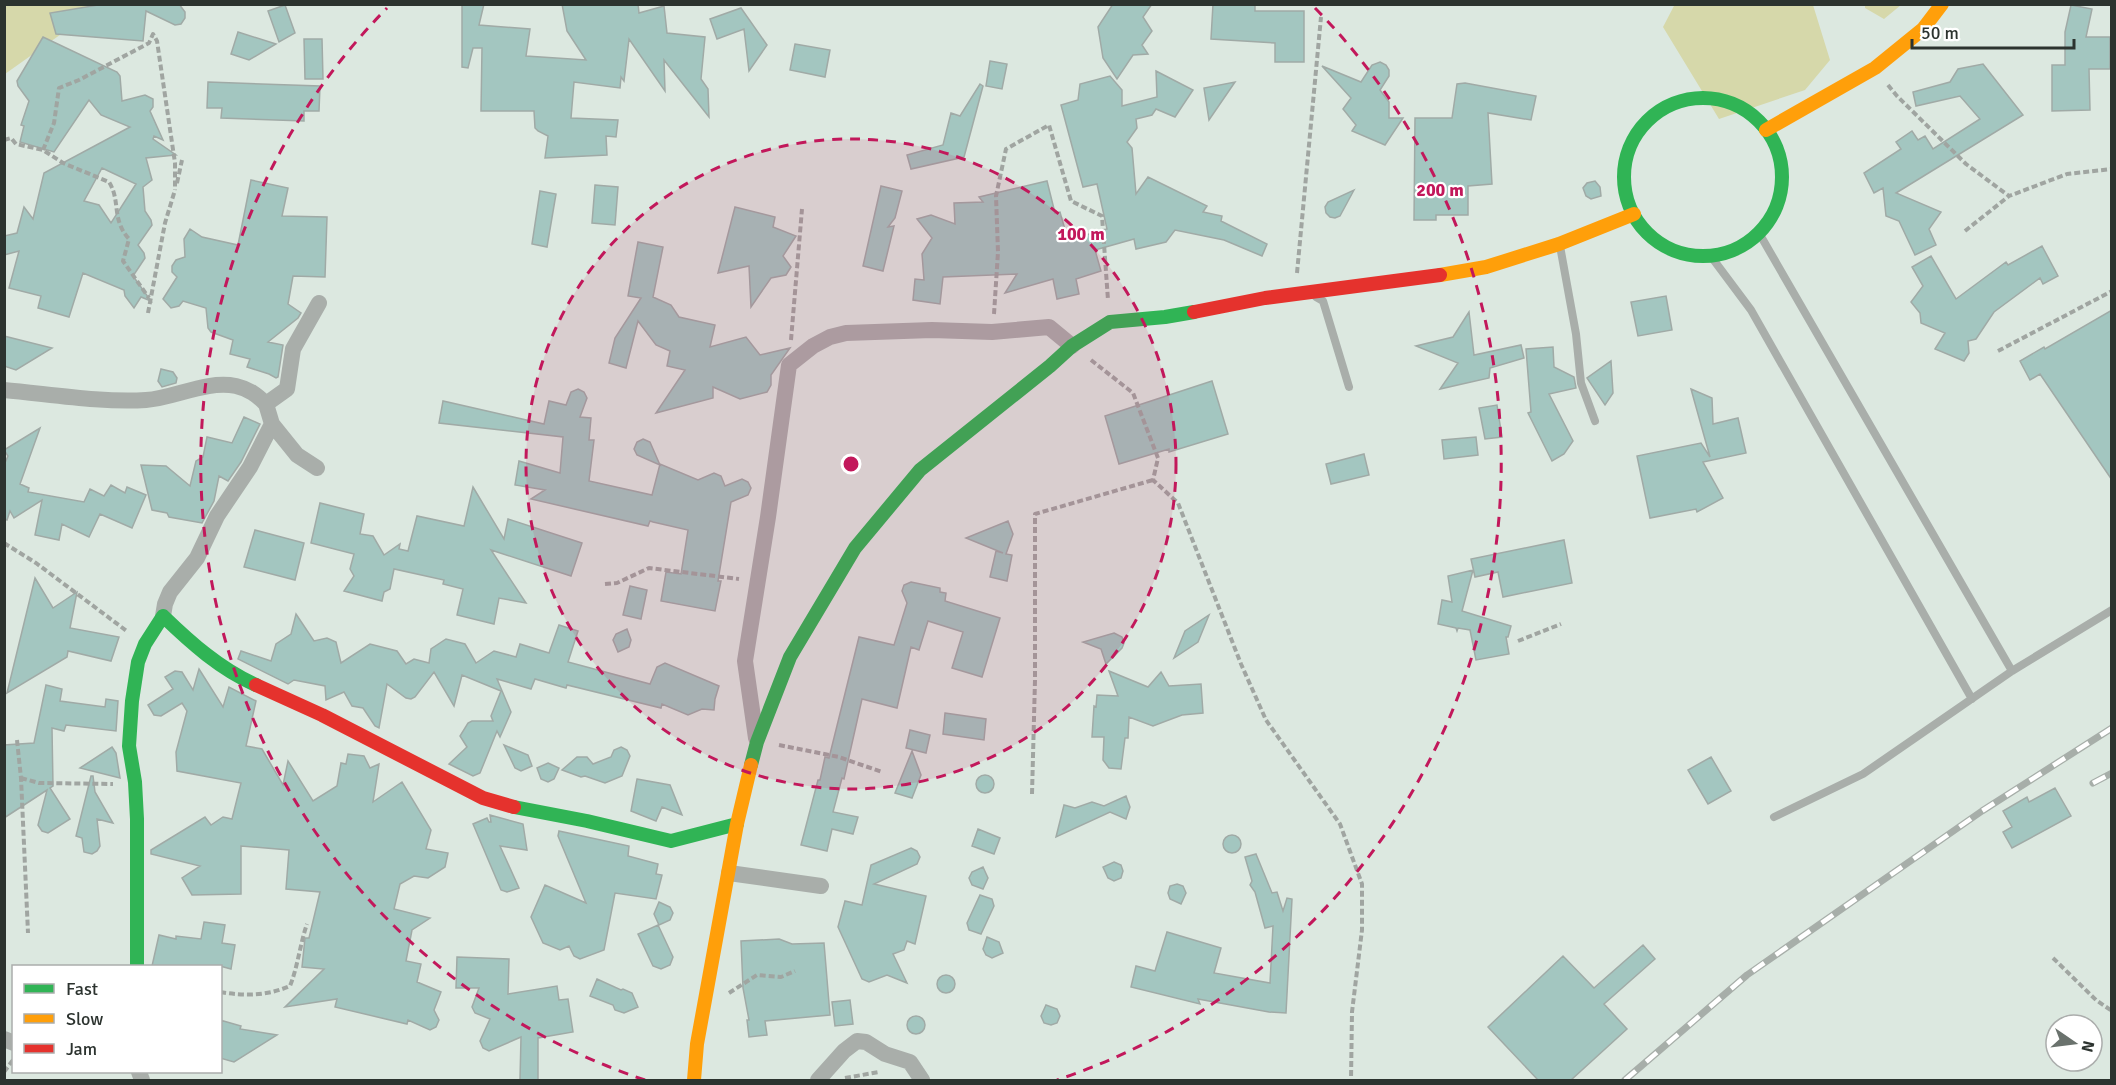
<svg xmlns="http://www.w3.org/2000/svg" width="2116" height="1085" font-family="Signika,sans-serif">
<rect width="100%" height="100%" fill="#dce8e0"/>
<!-- green -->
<path fill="#d6d8aa" d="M1675,4L1813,5L1830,60L1805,90L1719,119L1663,27Z
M5,5H102L5,74Z
M1865,5V4L1901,5L1884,19L1865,8Z"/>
<!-- building -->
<path fill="#a3c6c0" stroke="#a0aaa6" stroke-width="1.5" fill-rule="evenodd" d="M104,4H179L185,12V18L181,24L175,25L146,11L143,41L56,34L50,13Z
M462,4H484L479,25L530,29L526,56L586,60L567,31L562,4H638L639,13L664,6L667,33L705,37L701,79L708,89L709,117L664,60L665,91L629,39L624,81L621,77L620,88L574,82L571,118L618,120L616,137L606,136L607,155L545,158L548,136L538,131L535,128L534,111H481L482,48H473L468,68L462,67Z
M1113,4H1152L1143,17L1152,31L1142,45L1148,54L1133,55L1117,79L1103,58L1098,27Z
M1213,4H1255V11H1304V62H1275V43L1211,39Z
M285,5L295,33L279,42L268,11Z
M2071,5L2092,9L2086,37H2110V69H2089L2090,110L2052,111V65H2065V32Z
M741,8L767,45L749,71L744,29L717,39L710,19Z
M238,32L276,44L249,60L231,54Z
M43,37L117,72L120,76L122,101L145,95L153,99V107L150,111L163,140L154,136L153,139L176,155L146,158L152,180L143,187L145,211L151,220L152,225L138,245L144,253L145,258L133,276L151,301L141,297L134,308L125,296L124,290L83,273L69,317L38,308L41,296L9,288L19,251L4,255V236L17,233L24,207L33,219L44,173L130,127L101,115L89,100L54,152L20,142L24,126L21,125L29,101L18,86L17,81ZM102,168L136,184L111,223L99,205L84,201Z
M304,39H322L323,79H305Z
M795,44L830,50L825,77L790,70Z
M990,61L1007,64L1002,89L986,86Z
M1380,62L1386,65L1389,70V76L1380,90L1389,102V118H1403L1385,145L1352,131L1356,125L1343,109L1351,98L1322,66L1361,82L1372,65Z
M1983,64L2023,115L1896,193L1941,212L1929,229L1936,245L1915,255L1899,221L1886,216L1883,188L1874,193L1864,173L1901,149L1896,142L1912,131L1918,140L1925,136L1933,149L1980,119L1960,96L1916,106L1913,92L1950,82L1958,69Z
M1156,71L1193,90L1175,117L1156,109L1152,115L1136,119L1137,128L1127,142L1132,148L1136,194L1148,177L1207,206L1203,212L1222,216L1221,221L1267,244L1262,256L1224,240L1175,230L1166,242L1136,249L1134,239L1095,250L1101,271L1076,279L1079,294L1057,299L1053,279L1005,293L1017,274L943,277L940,304L913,300L915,279L924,280L922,254L932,238L917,219L931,215L955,224L954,203L983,202L979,197L1047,181L1055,213L1060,212L1068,240L1107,229L1097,184L1083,187L1061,105L1078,100L1080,84L1110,76L1122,90V106L1157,97Z
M208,82L320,86L319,111H304V121L221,118L222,108H207Z
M1235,82L1209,120L1204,88Z
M1465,83L1536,96L1531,120L1488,113L1492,184L1468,186V215H1436V220H1414L1415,118H1452L1457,84Z
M980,84L983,86L964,157L911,169L907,155L943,145L951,113L960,116Z
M251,180L288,188L282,216L327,217L325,277L293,276L288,304L301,313L298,318L268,342L283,345L278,377L276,378L269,374L247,367L250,359L230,354L233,340L211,332L208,328L206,308L183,301L179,306L171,308L163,299L177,277L172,272V266L176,260L185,257L184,239L190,229L202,237L238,245Z
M1595,181L1600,187L1601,196L1591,199L1586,196L1583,188L1587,183Z
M595,185L618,187L615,225L592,223Z
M881,186L902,191L895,218L888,227L894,226L883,271L863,266Z
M1354,190L1340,216L1335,218L1330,217L1326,213L1325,207L1328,202Z
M540,191L556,194L547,247L532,244Z
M735,207L775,217L773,227L796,236L783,256L791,267L786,275L771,278L751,307L749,266L718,273Z
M638,242L663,247L653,297L671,305L679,317L715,325L710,347L746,337L760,355L790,348L771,375V385L767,392L740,399L713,387V398L656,413L685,370L667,366L670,351L656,345L638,321L626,368L609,363L615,338L641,298L628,296Z
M2042,246L2058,276L2043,284L2040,278L1994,312L1976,339L1968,341L1969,353L1964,361L1935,349L1945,333L1921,323L1920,313L1911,302L1923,286L1912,267L1931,256L1956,299L2006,262L2008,265Z
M1666,296L1672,330L1638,336L1631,302Z
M2112,310V480L2040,374L2030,380L2020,361L2044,347L2045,349Z
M1469,312L1474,355L1521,345L1524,358L1490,368L1489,378L1440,389L1458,363L1416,346L1453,337Z
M4,336L52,348L16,370L4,366Z
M1553,347L1554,367L1574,377L1576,388L1549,394L1573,441L1564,454L1552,461L1528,413L1531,412L1526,349Z
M1611,361L1613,393L1605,405L1587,378Z
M161,369L173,372L177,378L176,383L162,387L158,381Z
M1212,381L1228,434L1169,452V449L1119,464L1105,416Z
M578,389L584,392L587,398L580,417L591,418L589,440H594L589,481L652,495L660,464L698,480L714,473L721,476L725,486L742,479L748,482L751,488L748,495L731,502L718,581H721L715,611L661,601L666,572L681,574L688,530L653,522L650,521L648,526L531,499L545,490L515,485L519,461L560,473L563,437L439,423L443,401L544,424L549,401L566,405L571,392Z
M1691,389L1712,398L1713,424L1738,418L1746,453L1703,462L1723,498L1697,512L1696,509L1650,518L1637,456L1701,443L1710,457Z
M1497,405L1502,437L1485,439L1479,408Z
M244,417L260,424L241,462L228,481L219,476L214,501L202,523L169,517L167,513L152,510L141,465L166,466L190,486L196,461L203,457L207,437L232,443Z
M40,428L20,484L29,488L28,492L84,502L90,489L104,496L111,485L125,493L127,487L146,495L132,528L100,514L89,537L62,524L59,540L35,535L42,500L14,518L10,511L7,520L4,519V465L8,456L4,450Z
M1476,437L1478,455L1444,459L1442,440Z
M643,439L650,442L660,465L637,455L634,449L637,442Z
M1364,454L1369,475L1331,484L1326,464Z
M473,487L504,539L508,519L582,543L571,576L491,550L526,603L499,598L494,624L457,615L463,589L443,584L444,580L394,569L390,589L384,592L382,601L344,591L354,576L350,569L354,554L311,543L320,503L364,514L360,534L373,536L384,555L400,544L399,549L408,551L417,516L464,526Z
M1008,521L1013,534L1006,554L1012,555L1007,581L990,577L996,551L1003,553L966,538Z
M255,530L304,543L295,580L244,567Z
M1564,540L1572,583L1503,597L1498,572L1475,577L1471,559Z
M1473,570L1462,611L1511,626L1508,637H1506L1509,654L1476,660L1470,630L1458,628L1457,631L1456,628L1438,624L1442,600L1452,602L1448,576Z
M35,578L53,608L77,592L70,628L119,637L111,661L68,651L67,657L7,693Z
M911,582L940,588V592L946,593L945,601L1000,618L982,677L952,668L963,632L928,621L919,650L911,647L897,708L862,699L844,779L842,778L833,812L858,817L853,834L832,829L827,851L801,845L818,780H820L825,757L829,758L859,637L894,645L907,603L902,591L904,585Z
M630,586L647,590L641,619L623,615Z
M296,614L314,641L327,638L336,642L341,663L370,644L397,651L406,664L414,659L429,663L431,649L446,639L465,644L476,663L494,651L516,657L520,644L549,653L559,625L578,631L568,662L650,684L657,667L665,663L719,686L715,699L714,710L702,709L688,715L662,704L661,708L567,685L566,688L535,679L531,689L497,679L511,712L500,737L497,731L480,773L473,776L449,764L467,747L460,736L468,723L472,721H493L491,716L501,691L462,675L454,706L434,672L415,697L411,699L406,698L387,684L379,728L375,726L363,708L352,706L344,692L326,700L325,686L294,680L288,684L238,659L241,651L271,661L276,644L291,634Z
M1209,615L1198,642L1174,658L1185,631Z
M627,629L631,640L629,647L618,652L613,640L616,634Z
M1114,633L1122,637L1124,643L1122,648L1106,664L1101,649L1083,642Z
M199,669L223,707L229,687L256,701L246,746L262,749L283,785L288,761L313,801L337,786L341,763L346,764L348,754L364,756L370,768L379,764L373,802L402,782L431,830L426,849L448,853L445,867L428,878L414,876L400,884L394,909L430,918L412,930L406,961L421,964L417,982L441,992L434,1010L439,1020L436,1027L430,1030L408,1020L407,1024L335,1007L337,999L285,1007L324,969L302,967L305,938H309L320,892L286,889L289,850L241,846V894L192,895L182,878L200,866L151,854V850L205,817L211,825L223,817L232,819L241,783L177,771L176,752L187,711L182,703L161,716L154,715L148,705L173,689L165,677L175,671L182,672L193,690Z
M1109,671L1148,687L1161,672L1169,686L1201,684L1203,713L1182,715L1153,726L1129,717L1128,738H1125L1121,769L1109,768L1103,760L1104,737H1092L1094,706L1096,707L1097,695L1118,696Z
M46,685L62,689L60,701L105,707L106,699L118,701L116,731L66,725L64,731L52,728L53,786L50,788L70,819L48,833L42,831L38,825L47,790L4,818V745L34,743Z
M945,713L986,719L984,740L943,734Z
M910,730L930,735L926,753L906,748Z
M504,745L528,755L532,766L521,771L515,768Z
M112,747L116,753L120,778L80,768Z
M621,747L627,750L630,756L622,776L605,783L585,776L581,777L562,770L577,757H587L593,764L611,757L614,750Z
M912,751L921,775L912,798L895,793Z
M1711,757L1731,791L1708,804L1688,770Z
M548,763L559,768L554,779L548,782L541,779L537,768Z
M976 784a9 9 0 1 1 18 0a9 9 0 1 1-18 0Z
M91,776H93L95,792L113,823L97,819L100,846L97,851L92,854L84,852L82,838L76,836Z
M637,779L670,785L682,815L662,807L656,821L631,811Z
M2055,788L2071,816L2012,848L2003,832L2012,827L2003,811L2027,797L2029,802Z
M1126,796L1130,807L1126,819L1110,812L1056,837L1064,805L1075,808L1092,802L1104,806Z
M490,815L523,824L527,850L500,846L519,888L507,892L501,890L473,824L487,818L489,822H491Z
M978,829L1000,838L994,854L972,846Z
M559,831L629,846L628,856L658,864L656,874L662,875L656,899L615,893L604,950L580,959L574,956L569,946L560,950L543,943L531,917L545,885L586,903L558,836Z
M1223 844a9 9 0 1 1 18 0a9 9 0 1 1-18 0Z
M911,848L917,851L920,857L917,864L874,884L926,896L915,944L907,941L904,950L893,954L907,983L887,975L869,982L862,979L838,927L845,901L862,905L871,865Z
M1256,854L1272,893L1277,892L1283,911L1287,898L1292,899L1286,1013L1269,1012L1198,999L1200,1004L1131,987L1136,966L1155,971L1167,932L1221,948L1214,973L1270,983L1273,926L1265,928L1255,892L1250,885L1252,881L1245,857Z
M1114,862L1121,865L1123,871L1121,878L1114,881L1108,878L1103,867Z
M983,867L988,878L983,889L972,885L969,878L972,872Z
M1177,884L1183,886L1186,893L1181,904L1170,899L1168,893L1170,886Z
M980,895L992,899L994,906L981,934L969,930L967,923Z
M659,902L670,907L673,913L670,920L659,925L654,914Z
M204,922L225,925L222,943L235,945L231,969L220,966H152L159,935L176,939V936L201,939Z
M658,925L673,957L670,965L661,969L653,966L638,934Z
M987,937L999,942L1003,953L992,958L986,955L983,949Z
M779,939L792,944L824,943L830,1015L765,1021L767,1035L749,1037L747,1020H749L743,988L741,941Z
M1643,945L1655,959L1604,1004L1627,1029L1571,1080H1538L1488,1027L1563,956L1594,988Z
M457,957L509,959L508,994L557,986L559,1000L568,999L573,1032L538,1038V1080H520L521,1037L489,1051L483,1048L480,1041L490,1019L475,1013L472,1007L479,988H456Z
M937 984a9 9 0 1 1 18 0a9 9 0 1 1-18 0Z
M597,979L621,990L623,989L632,993L638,1007L624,1013L615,1010L613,1005L590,996Z
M850,1000L853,1024L835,1026L832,1002Z
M1046,1005L1057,1009L1060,1016L1057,1023L1051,1025L1044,1023L1041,1016Z
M907 1025a9 9 0 1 1 18 0a9 9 0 1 1-18 0Z
M220,1020L241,1026L240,1029L277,1035L234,1062L220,1058Z"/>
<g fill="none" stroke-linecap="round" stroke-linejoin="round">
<!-- path -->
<path stroke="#a0a5a1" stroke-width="4" stroke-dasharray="6 3" stroke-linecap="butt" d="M1888,85L1897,96L1966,164L2009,196L2067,174L2112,169
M4,140L11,138L16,144L43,150L63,163L109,182C121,201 111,219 129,239L123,261L149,298
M43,150L54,123L59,88L79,80L149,43L153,34L157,41L175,163V190
M177,183L182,160
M1965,231L2009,196
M1297,273L1321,17
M148,313L165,223L175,190
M994,314L998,252L996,196L1006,149L1049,125L1071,201L1102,216L1108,300
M791,340L802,209
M1998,351L2112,291
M1091,360L1133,393L1158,458L1153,480L1178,503L1241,664L1266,720L1340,824L1362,884V930L1352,1012L1351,1080
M4,543L36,563L128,632
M605,584L617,583L649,568L739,579
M1518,641L1561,624
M17,740L21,778L28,933
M779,745L839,757L882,772
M21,778L39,783L113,784
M1032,794L1035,680V514L1153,480
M2053,958L2096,1000L2112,1011
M220,992C245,996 267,996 290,986C298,966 300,944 307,924
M729,993L757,975L781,977L795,971
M4,1072L13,1060
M845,1078L879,1072"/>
<!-- lane -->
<path stroke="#a9aeaa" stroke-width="8" d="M1759,233L2012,671
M1560,246L1576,334L1581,383L1595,421
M1710,255L1751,310L1972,699
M1316,297L1323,301L1349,387
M1774,817L1863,774L2012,671L2112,610"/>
<!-- street -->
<path stroke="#a9aeaa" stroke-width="16" d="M4,390C49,394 102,403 146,400C175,398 206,380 236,386C249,389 257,395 266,404
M272,424L297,455L317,468
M163,616L165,604L170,592L197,558L217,516L250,467L272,424L266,404L287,389L293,349L319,303
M756,738L745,661L768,517L789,365L813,346L830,337L846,333L932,330L992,332L1049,327L1072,346
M729,873L821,886
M4,1039L14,1043
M139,1072L142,1080
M818,1080L844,1051L857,1041L866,1042L885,1054L910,1062L922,1080"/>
<!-- fast -->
<path stroke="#30b455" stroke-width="14" d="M1624 177a79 79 0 1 1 158 0a79 79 0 1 1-158 0Z
M751,765L757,742L790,657L855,548L920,470L1050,366L1072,346L1110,322L1165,317L1194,312
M514,807L587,821L671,841L737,824
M137,966V819L135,782L129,746L132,701L138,662L145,644L163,616C191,643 220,669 256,685"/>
<!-- slow -->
<path stroke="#ff9f0a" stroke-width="14" d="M1766,130L1875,68L1923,29L1942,4
M1440,275L1486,267L1559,244L1634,214
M694,1080L697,1044L737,824L751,765"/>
<!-- jam -->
<path stroke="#e5322d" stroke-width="14" d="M1194,312L1265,298L1440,275
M256,685L322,715L483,798L514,807"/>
<!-- rail casing -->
<g stroke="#a7aea9" stroke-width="7">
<path id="rail" d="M2093,783L2112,773
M1625,1080L1747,975L1982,811L2112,728"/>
</g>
<!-- rail -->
<use href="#rail" stroke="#fff" stroke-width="4.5" stroke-dasharray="14" stroke-linecap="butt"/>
</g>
<!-- distance rings -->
<circle cx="851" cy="464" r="325" fill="#c2185b" fill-opacity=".12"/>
<g fill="none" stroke="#c2185b" stroke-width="3" stroke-dasharray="10 8">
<circle cx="851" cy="464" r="325"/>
<path d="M645 1080A650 650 0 0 1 387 8M1315 8A650 650 0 0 1 1057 1080"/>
</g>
<circle cx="851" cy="464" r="9" fill="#c2185b" stroke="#fff" stroke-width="3"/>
<g font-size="18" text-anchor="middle" font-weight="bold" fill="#c2185b" stroke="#fff" stroke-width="4.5" stroke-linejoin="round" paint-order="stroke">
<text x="1440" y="196">200 m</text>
<text x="1081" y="240">100 m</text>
</g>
<!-- border -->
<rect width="2116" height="1085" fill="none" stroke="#2c332f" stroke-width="12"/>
<!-- legend -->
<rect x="12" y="965" width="210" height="108" fill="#ffffff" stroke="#abadac" stroke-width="1.5"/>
<rect x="24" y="984" width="30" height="9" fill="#30b455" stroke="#abadac" stroke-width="1.5"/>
<text x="66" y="995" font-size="18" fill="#2c332f">Fast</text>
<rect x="24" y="1014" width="30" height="9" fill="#ff9f0a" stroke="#abadac" stroke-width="1.5"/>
<text x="66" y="1025" font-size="18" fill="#2c332f">Slow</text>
<rect x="24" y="1044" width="30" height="9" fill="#e5322d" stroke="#abadac" stroke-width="1.5"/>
<text x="66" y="1055" font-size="18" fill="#2c332f">Jam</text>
<!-- north arrow -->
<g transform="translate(2074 1043) rotate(104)"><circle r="28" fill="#ffffff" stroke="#abadac" stroke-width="1.5"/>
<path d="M0-4.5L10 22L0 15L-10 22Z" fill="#6a726d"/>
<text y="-9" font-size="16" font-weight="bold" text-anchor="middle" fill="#2c332f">N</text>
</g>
<!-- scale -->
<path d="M1912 39v9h162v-9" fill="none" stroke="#2c332f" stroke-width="3"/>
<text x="1921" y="39" font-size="18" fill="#2c332f" stroke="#ffffff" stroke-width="4.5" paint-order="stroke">50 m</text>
</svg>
